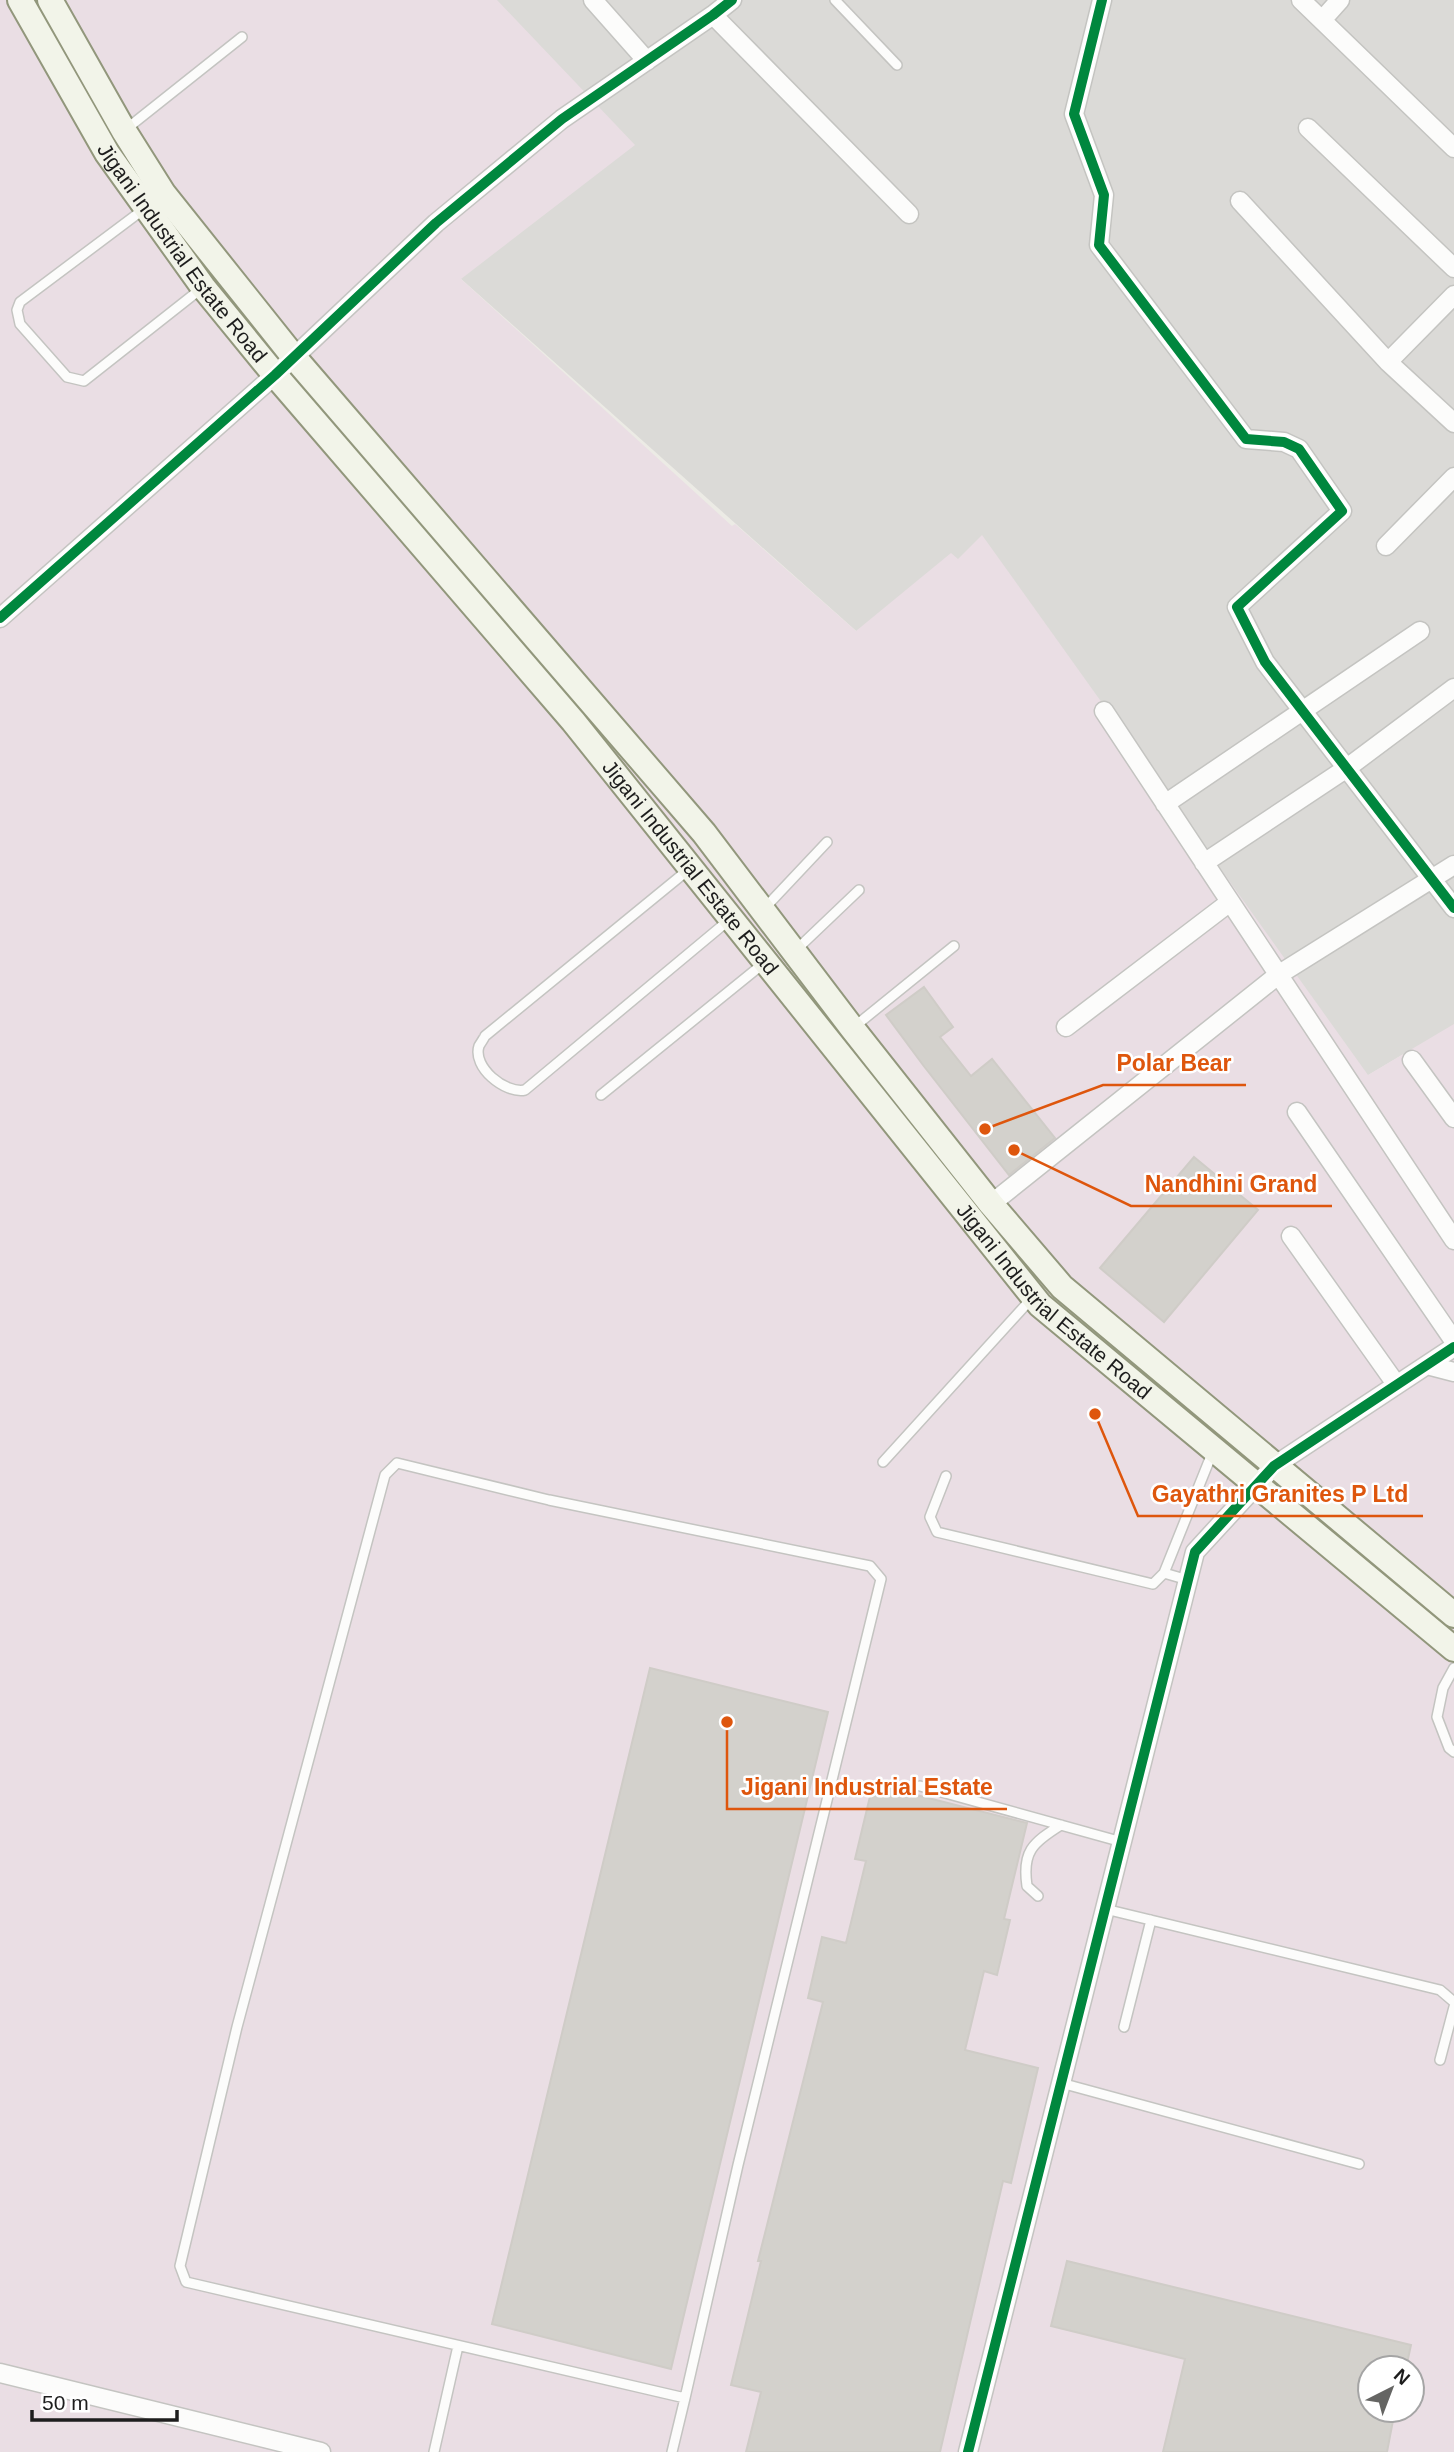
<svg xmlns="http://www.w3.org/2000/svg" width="1454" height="2452" font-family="Arial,sans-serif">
<rect width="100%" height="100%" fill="#ecebe5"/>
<!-- residential -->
<path fill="#dbdad7" d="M487,0H1454V1094L1407,1052L1360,1080L460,278L634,145Z"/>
<!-- industrial -->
<path fill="#eadee4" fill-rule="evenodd" d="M0,0H497L635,145L461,279L732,526L735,524L856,631L951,553L958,559L982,535L1368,1075L1454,1024V2452H0ZM1370,2368H1412V2410H1370Z"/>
<!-- building -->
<path fill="#d3d1cc" stroke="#cfccc7" stroke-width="2" d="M924,987L953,1027L940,1037L971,1076L992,1059L1055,1138L1009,1175L923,1065L886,1015Z
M1194,1157L1258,1210L1164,1322L1100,1268Z
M650,1668L828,1712L671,2369L492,2324Z
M873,1784L1027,1823L1004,1919L1010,1920L997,1975L984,1971L965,2050L1038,2068L1011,2183L1003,2181L940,2452H746L761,2392L731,2385L761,2261H758L823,2002L808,1998L822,1937L846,1943L866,1861L855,1859Z
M1067,2261L1411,2345L1406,2368H1370V2410H1395L1387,2452H1163L1185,2359L1051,2326Z"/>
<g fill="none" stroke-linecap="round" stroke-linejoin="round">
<!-- lane casing -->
<g stroke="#c4c4c1" stroke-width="12">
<path id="lane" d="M835,0L897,65
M125,130L242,37
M144,209L20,302L17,310L20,324L67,377L84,381L202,288
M688,870L485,1036C485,1037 480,1044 479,1046C472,1067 505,1094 525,1090L729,920
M763,910L827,842
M795,951L859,890
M854,1027L954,946
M601,1095L764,963
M883,1462L1032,1298
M946,1476L930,1517L937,1532L1153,1584L1164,1573L1213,1451
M1164,1573L1188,1580
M1454,1668L1443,1688L1437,1717L1449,1748L1454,1752
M920,1786L1122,1842
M1038,1896L1027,1886C1022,1852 1032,1843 1061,1825
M1105,1909L1440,1990L1454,2002
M1124,2027L1151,1920
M1440,2060L1454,2007
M1061,2083L1359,2164
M434,2452L458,2346
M672,2452L685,2398L186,2282L180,2266L237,2027L385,1475L397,1463L549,1500L870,1566L881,1579L738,2165L685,2398"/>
</g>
<!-- street casing -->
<g stroke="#c4c4c1" stroke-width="21">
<path id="street" d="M593,0L647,61
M1102,0L1074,114L1104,195L1099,245L1246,439L1284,442L1299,449L1342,511L1237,607L1265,662L1454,908
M1301,0L1454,148
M713,15L909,214
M1323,19L1340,0
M1308,128L1454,268
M1240,201L1388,362
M1454,295L1388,362L1454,423
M1386,546L1454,477
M0,618L275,375L436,223L562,119L713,15L732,0
M1104,711L1454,1240
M1165,804L1420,631
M1204,863L1347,768L1454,688
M1066,1027L1230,902
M1412,1060L1454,1118
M1297,1112L1454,1341
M991,1204L1278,975L1454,865
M1291,1236L1396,1384
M1427,1365L1454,1372
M0,2373L321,2452
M968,2452L1195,1552L1274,1466L1454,1347"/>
</g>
<!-- secondary casing -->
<g stroke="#92977c" stroke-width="28">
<g id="secondary">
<path id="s1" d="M20,0L107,153L203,287L275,375L573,721L1040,1305L1454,1649"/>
<path d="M50,0L124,131L163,193L293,356L704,833L852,1028L991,1204L1062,1287L1454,1615"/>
</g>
</g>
<!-- lane -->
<use href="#lane" stroke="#fcfcfb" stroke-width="9"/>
<!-- street -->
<use href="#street" stroke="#fcfcfb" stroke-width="18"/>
<!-- secondary -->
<use href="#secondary" stroke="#f2f4e9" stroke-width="24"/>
<!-- cycleway casing -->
<g stroke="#fff" stroke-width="15">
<path id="cycleway" d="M1102,0L1074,114L1104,195L1099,245L1246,439L1284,442L1299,449L1342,511L1237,607L1265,662L1454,908
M0,618L275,375L436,223L562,119L713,15L732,0
M968,2452L1195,1552L1274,1466L1454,1347"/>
</g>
<!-- cycleway -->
<use href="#cycleway" stroke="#00873e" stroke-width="10"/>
</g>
<g text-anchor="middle" stroke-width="5" stroke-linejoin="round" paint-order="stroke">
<!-- street labels -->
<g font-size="21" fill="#1d1d1d" stroke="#fff">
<text dy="7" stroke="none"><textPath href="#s1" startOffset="301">Jigani Industrial Estate Road</textPath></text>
<text dy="7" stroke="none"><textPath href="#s1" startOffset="1099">Jigani Industrial Estate Road</textPath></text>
<text dy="7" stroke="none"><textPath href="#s1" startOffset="1666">Jigani Industrial Estate Road</textPath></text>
</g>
</g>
<!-- callouts -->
<path fill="none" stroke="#de560d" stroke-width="2.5" d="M985 1129L1103 1085H1246M1014 1150L1131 1206H1332M1095 1414L1138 1516H1423M727 1722L727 1809H1007"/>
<g fill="#de560d" stroke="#fff" stroke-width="2.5">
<circle cx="985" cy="1129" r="7"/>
<circle cx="1014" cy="1150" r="7"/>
<circle cx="1095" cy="1414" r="7"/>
<circle cx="727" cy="1722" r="7"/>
</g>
<g font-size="23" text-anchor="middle" font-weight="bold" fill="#de560d" stroke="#fff" stroke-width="5" stroke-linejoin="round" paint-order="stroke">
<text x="1174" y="1071">Polar Bear</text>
<text x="1231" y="1192">Nandhini Grand</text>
<text x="1280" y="1502">Gayathri Granites P Ltd</text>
<text x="867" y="1795">Jigani Industrial Estate</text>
</g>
<!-- north arrow -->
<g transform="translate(1391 2389) rotate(42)"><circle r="33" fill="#ffffff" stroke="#a5a5a5" stroke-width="2"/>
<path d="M0-5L12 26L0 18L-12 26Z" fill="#656563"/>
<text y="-10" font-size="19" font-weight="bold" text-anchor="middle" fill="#1d1d1d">N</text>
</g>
<!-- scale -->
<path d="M32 2410v10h145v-10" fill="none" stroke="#1d1d1d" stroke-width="3.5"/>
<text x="42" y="2410" font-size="21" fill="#1d1d1d" stroke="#ffffff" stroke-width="5" paint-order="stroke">50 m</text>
</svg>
